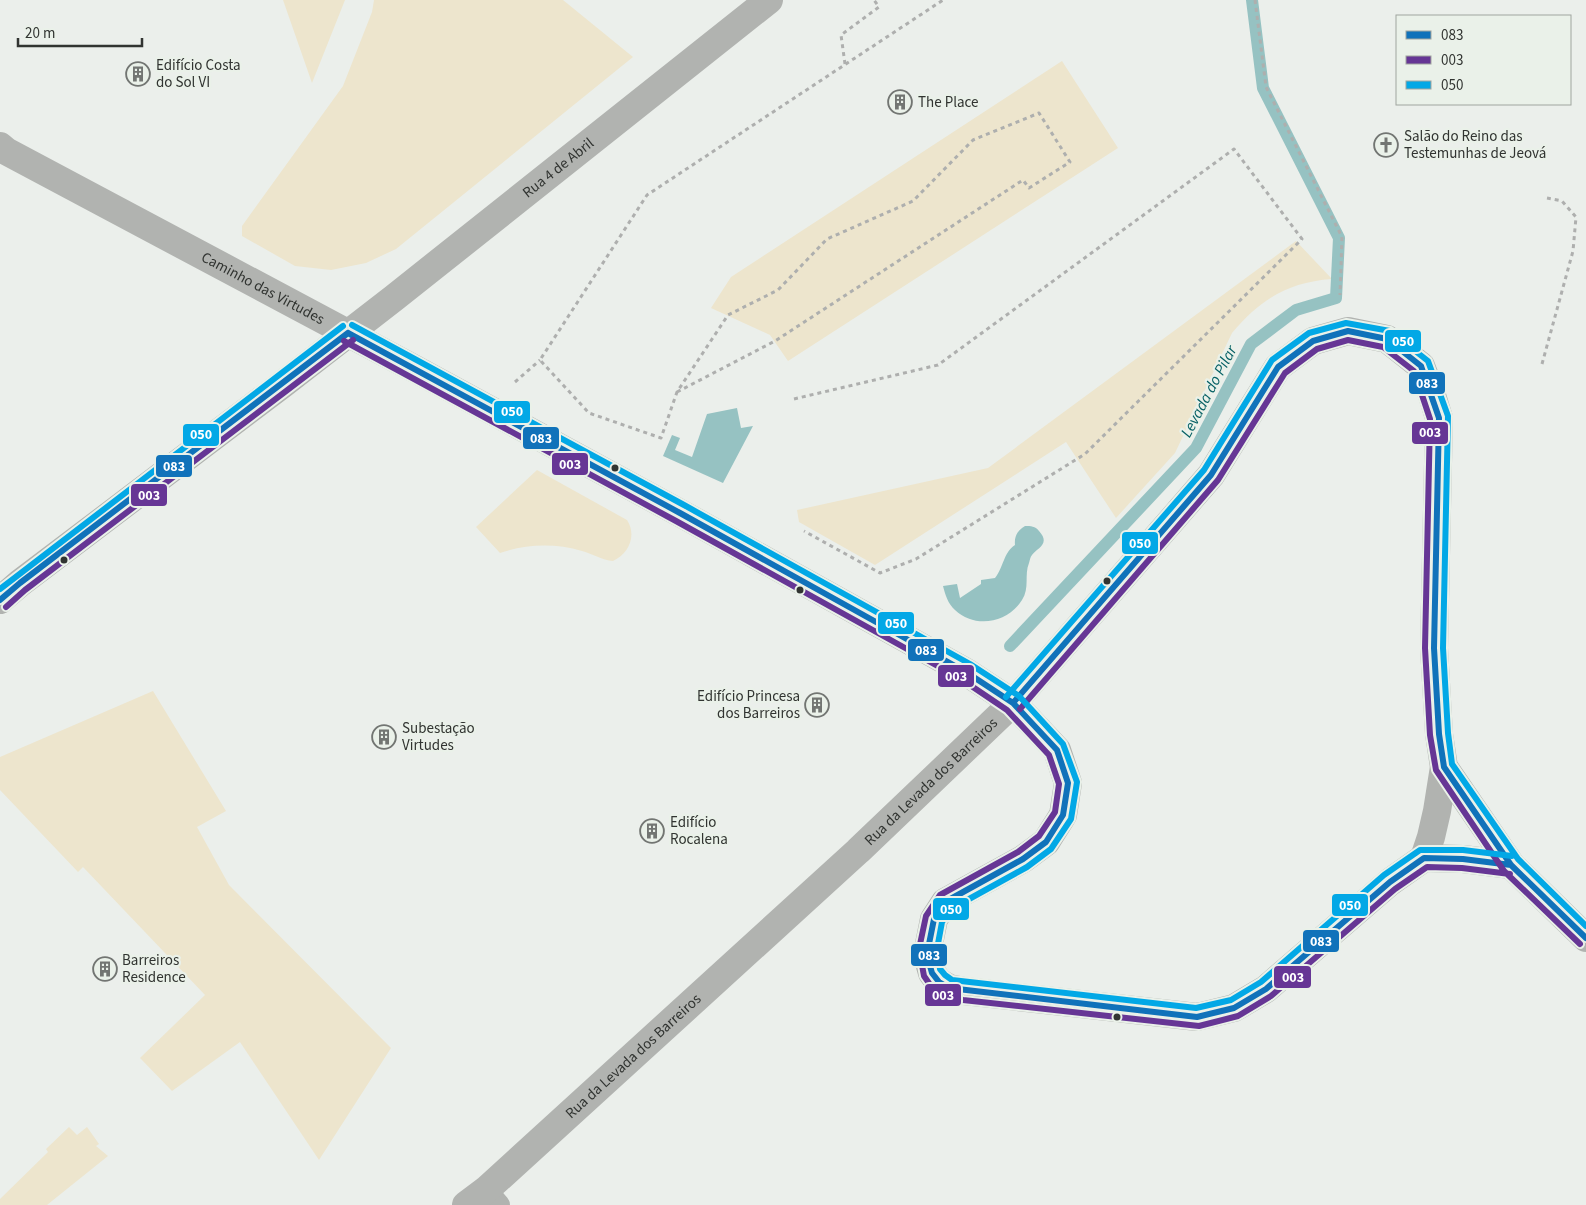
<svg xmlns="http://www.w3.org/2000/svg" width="1586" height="1205" font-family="'Source Sans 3',sans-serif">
<rect width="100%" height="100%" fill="#ebefeb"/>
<!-- green -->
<path fill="#ede5cd" d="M283,0H345L312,83Z
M374,0H563L633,57L396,249L366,263L331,270L295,266L242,236V226L343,86L372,12Z
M1062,61L1118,148L788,361L770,335L711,308L731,277Z
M1296,241L1332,279C1288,282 1260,300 1232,333L1175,453L1116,518L1066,442L875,565L799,522L797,510L988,468Z
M537,470L627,520C637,535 629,554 613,561C602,560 593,554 582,551C555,543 526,544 500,553L476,527Z
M153,691L226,811L197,827L229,885L391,1048L319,1160L240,1042L172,1091L140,1058L205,995L83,867L78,872L0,790V757Z
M69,1127L77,1135L87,1127L99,1144L96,1146L108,1156L47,1205H0V1199L48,1152L46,1149Z"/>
<!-- water -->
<path fill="#96c2c2" d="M737,408L741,428L753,426L723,483L663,456L672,435L680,438L675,450L692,457L707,414Z
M1025,526C1031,526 1035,526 1039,531C1051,544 1037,548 1032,555C1030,557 1030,560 1029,563C1024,575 1030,588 1022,600C1008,623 975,629 955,610C948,604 945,594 943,586L957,584L960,598L981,584V580L995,578C1004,567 1003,553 1015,545C1014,536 1018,530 1025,526Z"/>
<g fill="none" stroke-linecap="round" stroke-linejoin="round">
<!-- stream -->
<path stroke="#96c2c2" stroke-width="12" d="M1010,646L1196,448L1251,344L1296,310L1336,298L1339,238L1263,88L1252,0"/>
<!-- path -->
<path stroke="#aeafae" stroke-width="3" stroke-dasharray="4 4" stroke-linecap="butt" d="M1255,0L1266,87L1342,237L1340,295
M845,64L841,35L879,7L874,0
M1542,364L1573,251L1576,217L1562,201L1547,198
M515,382L540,360
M677,392L775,341L1023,180L1029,188L1070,162L1039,113L973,140L913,201L827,239L778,290L728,315L677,392L661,438L589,413L540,360L647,195L943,0
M794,399L938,365L1234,149L1302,239L1085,454L916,559L880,573L804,531"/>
<!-- service -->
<path stroke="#b1b3b0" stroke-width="22" d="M486,1190L499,1205"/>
<!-- minor -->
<g stroke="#b1b3b0" stroke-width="28">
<path id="s1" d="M0,146L6,151L415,369L680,513L966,672L1013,703L1057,750L1068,783L1063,815L1046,842L1023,859L945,902L934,919L928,949L930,966L932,973L939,982L949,988L964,991L1197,1017L1234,1008L1266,989L1390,882L1424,858L1431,837L1437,811L1444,767"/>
<path d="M1424,858L1463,859L1511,865"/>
<path id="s2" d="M466,1205L486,1190L858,851L1013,703L1211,475L1278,367L1313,341L1348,331L1387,339L1421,366L1431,392L1439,418L1434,648L1439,734L1444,767L1511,865L1586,938"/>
</g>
<!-- tertiary -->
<path stroke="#b1b3b0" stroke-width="28" id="s3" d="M0,600L20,583L283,384L394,298L769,0"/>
<!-- bus-1 casing -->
<g stroke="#eaf1e9" stroke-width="10">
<path id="bus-1" d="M348,333L680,513L966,672L1013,703L1057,750L1068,783L1063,815L1046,842L1023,859L945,902L934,919L928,949L930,966L932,973L939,982L949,988L1197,1017L1234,1008L1266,989L1390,882L1424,858L1463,859L1511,865
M0,600L20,583L348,333
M1013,703L1211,475L1278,367L1313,341L1348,331L1387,339L1421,366L1439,418L1434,648L1439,734L1444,767L1511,865L1586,938"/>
</g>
<!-- bus-2 casing -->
<g stroke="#eaf1e9" stroke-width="10">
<path id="bus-2" d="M344,341L676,521L961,679L1007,710L1049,755L1059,784L1055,812L1039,836L1018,852L940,895L926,916L919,949L924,976L933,989L944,996L963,1000L1199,1026L1238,1016L1271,996L1395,889L1427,867L1462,868L1510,874
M6,607L25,590L353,340
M1020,709L1218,480L1285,373L1317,349L1348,340L1383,347L1414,371L1430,419L1425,648L1430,735L1436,770L1504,871L1580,944"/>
</g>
<!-- bus-3 casing -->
<g stroke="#eaf1e9" stroke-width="10">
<path id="bus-3" d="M352,325L684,505L970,664L1019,696L1063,744L1077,782L1071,819L1051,849L1027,867L951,909L942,922L937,949L940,969L945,975L952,980L1196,1008L1231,1000L1261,982L1384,875L1420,850H1463L1512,856
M0,589L343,326
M1006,697L1204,470L1272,360L1309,333L1346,323L1390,331L1428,361L1448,416L1443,648L1448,733L1452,764L1518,859L1586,926"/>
</g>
<!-- bus-1 -->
<use href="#bus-1" stroke="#1072ba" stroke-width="6"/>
<!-- bus-2 -->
<use href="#bus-2" stroke="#663695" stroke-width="6"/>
<!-- bus-3 -->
<use href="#bus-3" stroke="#02a8e6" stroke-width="6"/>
</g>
<!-- icons -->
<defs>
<g id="building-ring" transform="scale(1.25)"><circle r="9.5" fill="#eaf1e9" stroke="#727572" stroke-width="1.5"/><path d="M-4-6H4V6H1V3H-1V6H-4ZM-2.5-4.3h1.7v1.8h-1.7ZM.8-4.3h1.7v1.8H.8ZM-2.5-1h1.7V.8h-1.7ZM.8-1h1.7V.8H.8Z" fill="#727572"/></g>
<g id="church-ring" transform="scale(1.25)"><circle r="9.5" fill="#eaf1e9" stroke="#727572" stroke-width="1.5"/><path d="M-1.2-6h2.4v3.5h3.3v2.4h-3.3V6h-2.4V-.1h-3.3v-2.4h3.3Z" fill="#727572"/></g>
</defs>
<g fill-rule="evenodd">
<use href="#building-ring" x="138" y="74"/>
<use href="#building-ring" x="900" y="102"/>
<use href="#church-ring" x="1386" y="145"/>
<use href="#building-ring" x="817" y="705"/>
<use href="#building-ring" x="384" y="737"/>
<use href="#building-ring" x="652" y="831"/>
<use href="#building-ring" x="105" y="969"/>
</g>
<!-- markers -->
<g fill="#313431" stroke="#eaf1e9" stroke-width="2">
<circle cx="615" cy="468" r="4.5"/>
<circle cx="64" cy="560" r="4.5"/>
<circle cx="1107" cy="581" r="4.5"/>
<circle cx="800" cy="590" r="4.5"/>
<circle cx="1117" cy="1017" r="4.5"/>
</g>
<g text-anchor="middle" stroke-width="4.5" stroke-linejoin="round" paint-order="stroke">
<!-- poi labels -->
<g font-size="15" fill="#313431" stroke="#eaf1e9" text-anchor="start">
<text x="156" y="70">Edifício Costa<tspan x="156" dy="17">do Sol VI</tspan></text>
<text x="918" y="107">The Place</text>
<text x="1404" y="141">Salão do Reino das<tspan x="1404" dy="17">Testemunhas de Jeová</tspan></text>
<text x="800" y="701" text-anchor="end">Edifício Princesa<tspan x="800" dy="17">dos Barreiros</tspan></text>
<text x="402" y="733">Subestação<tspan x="402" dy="17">Virtudes</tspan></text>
<text x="670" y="827">Edifício<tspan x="670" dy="17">Rocalena</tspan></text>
<text x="122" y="965">Barreiros<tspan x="122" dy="17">Residence</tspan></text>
</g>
<!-- street labels -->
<g font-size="15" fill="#313431" stroke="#eaf1e9">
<text dy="5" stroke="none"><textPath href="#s3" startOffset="706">Rua 4 de Abril</textPath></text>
<text dy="5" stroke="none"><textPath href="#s1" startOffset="299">Caminho das Virtudes</textPath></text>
<text dy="5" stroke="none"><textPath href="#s2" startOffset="629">Rua da Levada dos Barreiros</textPath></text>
<text dy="5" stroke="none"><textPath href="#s2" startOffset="224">Rua da Levada dos Barreiros</textPath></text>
</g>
<!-- water labels -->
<g font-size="16" font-style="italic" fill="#076165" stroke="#eaf1e9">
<text transform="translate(1208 391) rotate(-62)" y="6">Levada do Pilar</text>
</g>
</g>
<g stroke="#eaf1e9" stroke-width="2">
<rect x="1384" y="329" width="38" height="24" rx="5" fill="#02a8e6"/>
<rect x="1408" y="371" width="38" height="24" rx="5" fill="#1072ba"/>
<rect x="493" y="400" width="38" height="24" rx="5" fill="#02a8e6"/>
<rect x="1411" y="421" width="38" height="24" rx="5" fill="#663695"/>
<rect x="182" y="423" width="38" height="24" rx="5" fill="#02a8e6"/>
<rect x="522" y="426" width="38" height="24" rx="5" fill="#1072ba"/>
<rect x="551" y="452" width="38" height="24" rx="5" fill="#663695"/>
<rect x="155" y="454" width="38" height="24" rx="5" fill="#1072ba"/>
<rect x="130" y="483" width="38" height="24" rx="5" fill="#663695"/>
<rect x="1121" y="531" width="38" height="24" rx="5" fill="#02a8e6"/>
<rect x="877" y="611" width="38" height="24" rx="5" fill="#02a8e6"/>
<rect x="907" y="638" width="38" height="24" rx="5" fill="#1072ba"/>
<rect x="937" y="664" width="38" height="24" rx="5" fill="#663695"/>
<rect x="1331" y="893" width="38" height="24" rx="5" fill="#02a8e6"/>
<rect x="932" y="897" width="38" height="24" rx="5" fill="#02a8e6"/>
<rect x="1302" y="929" width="38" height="24" rx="5" fill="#1072ba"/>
<rect x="910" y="943" width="38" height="24" rx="5" fill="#1072ba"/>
<rect x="1273" y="965" width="39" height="24" rx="5" fill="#663695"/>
<rect x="924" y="983" width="38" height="24" rx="5" fill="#663695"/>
</g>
<g font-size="14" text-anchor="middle" font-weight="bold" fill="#fff">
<text x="1403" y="346">050</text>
<text x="1427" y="388">083</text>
<text x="512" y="416">050</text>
<text x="1430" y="437">003</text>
<text x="201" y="439">050</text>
<text x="541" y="443">083</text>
<text x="570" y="469">003</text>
<text x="174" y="471">083</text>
<text x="149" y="500">003</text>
<text x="1140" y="548">050</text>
<text x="896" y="628">050</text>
<text x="926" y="655">083</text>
<text x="956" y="681">003</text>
<text x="1350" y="910">050</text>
<text x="951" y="914">050</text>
<text x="1321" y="946">083</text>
<text x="929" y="960">083</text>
<text x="1293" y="982">003</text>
<text x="943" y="1000">003</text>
</g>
<!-- legend -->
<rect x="1396" y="15" width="175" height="90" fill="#eaf1e9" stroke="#a0a59f"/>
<rect x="1406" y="31" width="25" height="8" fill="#1072ba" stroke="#a0a59f"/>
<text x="1441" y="40" font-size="15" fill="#313431">083</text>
<rect x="1406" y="56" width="25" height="8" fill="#663695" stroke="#a0a59f"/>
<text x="1441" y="65" font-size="15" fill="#313431">003</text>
<rect x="1406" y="81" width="25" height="8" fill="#02a8e6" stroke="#a0a59f"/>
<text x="1441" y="90" font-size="15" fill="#313431">050</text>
<!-- scale -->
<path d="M18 38v8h124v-8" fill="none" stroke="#313431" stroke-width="2.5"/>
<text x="25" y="38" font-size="15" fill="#313431" stroke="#eaf1e9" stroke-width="4" paint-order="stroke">20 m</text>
</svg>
